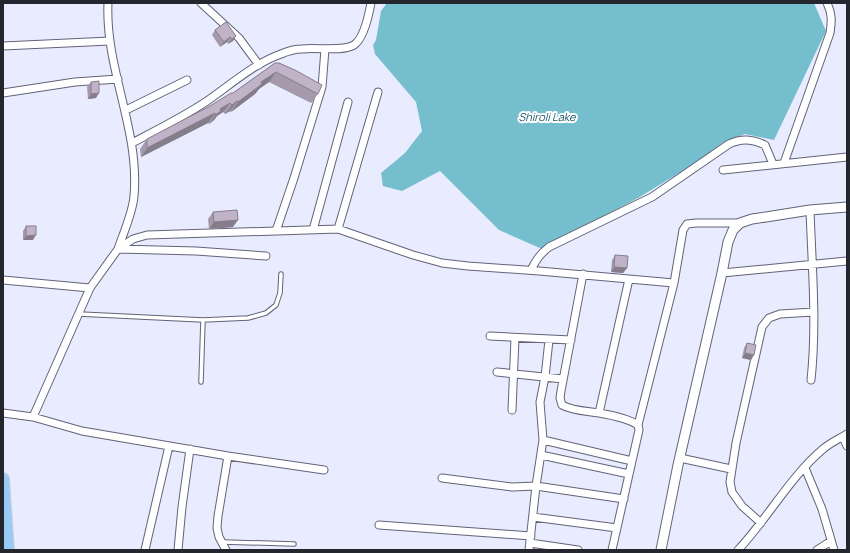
<svg xmlns="http://www.w3.org/2000/svg" width="850" height="553" font-family="Manrope,sans-serif">
<rect width="100%" height="100%" fill="#e9ebfe"/>
<!-- water -->
<path fill="#74bece" d="M387,3H814L826,31L774,140L745,134L722,143L697,162L638,198L542,249L499,230L440,171L402,191L383,186L381,173L405,153L422,131L416,102L375,54L373,45L376,40L381,11Z"/>
<g fill="none" stroke-linecap="round" stroke-linejoin="round">
<!-- service casing -->
<g stroke="#626378" stroke-width="5.5">
<path id="service" d="M79,314L203,320L248,318L266,313L276,305L280,293L281,274
M201,382L203,320
M223,542L294,544"/>
</g>
<!-- minor casing -->
<g stroke="#626378" stroke-width="9">
<path id="minor" d="M108,3C105,69 140,130 134,196C133,212 123,234 118,249L196,251L266,256
M201,3L239,38L259,65
M3,46L110,41
M3,93L75,82L118,79
M126,110L187,80
M132,143C157,130 183,117 207,101C230,85 255,63 281,54C288,51 296,49 302,49C316,47 342,52 354,45C364,38 369,14 371,3
M784,163L830,33C832,21 832,13 827,3
M723,170L847,157
M810,210C812,267 817,324 811,380
M338,229L378,92
M313,230L348,102
M276,231L294,178L322,87L325,49
M531,270C536,260 540,254 549,247L652,197L729,144C742,138 752,139 765,145L773,164
M722,273L847,261
M583,274L561,391L560,398L562,405C573,411 586,411 599,413C611,415 627,418 638,425L639,430L612,550
M3,280L90,288
M490,336L571,340
M497,372L563,379
M512,410L515,338
M3,413L33,417L82,431L228,456L324,470
M599,413L629,279
M33,417L90,288L118,249L133,239L147,235L338,229L413,255L442,263L468,266L539,271L674,283
M638,425L674,283L683,230L687,224L696,223H740
M843,437L847,446
M543,440L632,461
M541,455L629,474
M680,458L731,469
M805,468L822,509L834,550
M442,478L512,487L536,486L624,499
M533,517L617,528
M761,523L742,506L732,492L730,482L736,443L762,327L769,318L780,314L814,312
M379,525L531,536
M530,543L578,550
M145,550L169,446
M178,550L182,507L190,449
M226,550L219,537L217,528L218,516L228,456
M529,550L536,486L543,440L540,402L545,377L549,340
M738,550C768,518 790,477 823,449C830,443 839,439 847,434
M817,550L831,541"/>
</g>
<!-- tertiary casing -->
<g stroke="#626378" stroke-width="11">
<path id="tertiary" d="M661,550L678,465L722,273L728,242L733,230L740,223L752,219L766,217L810,210L847,207"/>
</g>
<!-- trunk casing -->
<g stroke="#d3d3d5" stroke-width="14">
<path id="trunk" d="M3,479L8,550"/>
</g>
<!-- service -->
<use href="#service" stroke="#fff" stroke-width="3.5"/>
<!-- minor -->
<use href="#minor" stroke="#fff" stroke-width="7"/>
<!-- tertiary -->
<use href="#tertiary" stroke="#fff" stroke-width="9"/>
<!-- trunk -->
<use href="#trunk" stroke="#9acaf6" stroke-width="12"/>
</g>
<!-- wall -->
<path fill="#a59aab" d="M226,22L233,41L228,44L227,42L220,47L212,35L215,30Z
M275,63L318,94L311,103L269,82L259,89L255,94L231,112L230,111L225,114L223,112L217,116L214,120L209,124L208,123L141,157L140,149L147,139L210,106L233,93Z
M91,82L96,98L88,99L87,87Z
M213,212L233,227L209,229L208,219Z
M26,226L33,240H23V231Z
M615,255L627,268L623,273L611,272L612,260Z
M747,343L751,360L742,358L744,348Z"/>
<!-- shaded-wall -->
<path fill="#867d8b" d="M236,36L233,41L228,44L232,39Z
M230,37L227,42L220,47L224,42Z
M276,72L269,82L259,89L255,94L231,112L238,102L261,82Z
M99,93L96,98L88,99L91,94Z
M237,101L230,111L225,114L232,105Z
M230,103L223,112L217,116L214,120L209,124L220,109Z
M215,113L208,123L141,157L147,148Z
M238,220L233,227L209,229L214,222Z
M36,235L33,240H23L26,236Z
M614,267L627,268L623,273L611,272Z
M745,353L754,355L751,360L742,358Z"/>
<!-- building -->
<path fill="#c0b3c7" stroke="#867d8b" d="M226,22L236,36L232,39L230,37L224,42L215,30Z
M275,63H279L295,70L322,85L318,94L276,72L261,82L262,84L238,102L237,101L232,105L230,103L220,109L221,111L215,115V113L147,148V139L210,106L231,93H233Z
M99,81V93L91,94V82Z
M237,210L238,220L214,222L213,212Z
M26,226H36V235L26,236Z
M615,255L628,256L627,268L614,267Z
M747,343L756,345L754,355L745,353Z"/>
<g text-anchor="middle" stroke-width="4" stroke-linejoin="round" paint-order="stroke">
<!-- water labels -->
<g font-size="11" font-style="italic" fill="#1a5864" stroke="#fff">
<text x="547" y="121">Shiroli Lake</text>
</g>
</g>
<!-- border -->
<rect width="850" height="553" fill="none" stroke="#25252e" stroke-width="8"/>
</svg>
